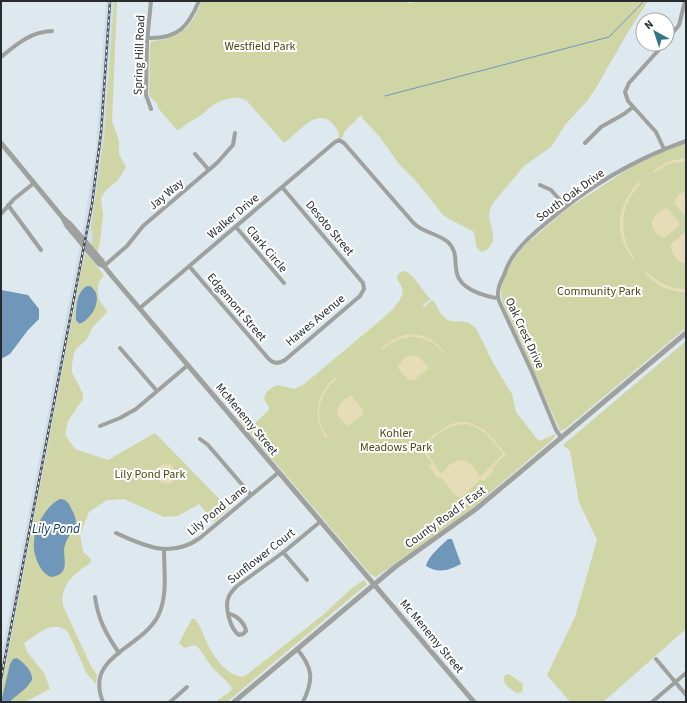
<svg xmlns="http://www.w3.org/2000/svg" width="687" height="703" font-family="'Source Sans 3',sans-serif">
<rect width="100%" height="100%" fill="#dee8ef"/>
<!-- built -->
<path fill="#cdddea" d="M106,1H114L97,233L93,249L82,236L96,148Z
M80,244L87,251L1,699V658Z"/>
<!-- green -->
<path fill="#cfd5a4" fill-rule="evenodd" d="M114,1H117L112,121L119,141V154L126,167L118,180L105,191L101,198L103,215L100,242L97,253L91,246L93,239L91,227L104,139Z
M202,1H398L410,3L421,1H648L628,32L596,88L587,101L565,125L551,147L524,166L494,202L490,209L489,217L493,234V241L488,249L482,252C473,248 477,238 473,231L449,219L443,215L416,181L399,164L379,136L364,120L361,115L345,131L342,138H339C339,132 336,127 332,123C316,107 297,134 284,143L247,101C238,94 220,100 212,106C207,109 204,114 200,116C192,121 185,124 179,130L176,129L159,109L157,104L149,95L150,44L152,41C182,39 191,27 202,1Z
M686,143V328L565,429L560,431L531,365L502,301L501,289L506,274L516,256L526,244L567,209L633,166L663,152Z
M86,253L104,275C97,282 96,292 100,301C102,305 106,308 107,312L92,328L87,339L76,349L74,353L72,364V372L83,394V399L68,421L65,435L75,449L108,460L155,433L229,509L214,522L199,504L178,516L164,517L124,499L107,500L89,512L80,534L83,552L90,558L91,562C87,566 82,568 78,572C67,580 59,594 64,608L91,666L97,675L96,684L87,674L68,632C54,618 36,635 24,643L27,652L44,673L50,689L25,702H1V691L82,268ZM85,287L97,303C94,310 86,324 78,324C73,314 77,293 85,287Z
M404,271C416,275 421,291 431,299L424,304L422,309L432,300L435,303L441,314L446,319L451,321L467,322L476,328L493,363L512,394L516,412L537,439L540,441L555,434V436L552,440L470,510L376,577L370,574L239,420L241,416L248,425L254,424L269,410C269,406 267,404 265,401C262,393 272,387 278,385L294,389L303,385L382,319C389,313 406,298 402,288C401,284 397,281 397,277L400,272Z
M686,341V629L603,702H570L547,675L575,617L597,540L579,502L570,451L563,445Z
M364,580L367,584L227,702H215L230,692L232,689L231,686L212,667L198,647L194,645L184,648L179,643C180,642 191,620 192,619H195C201,626 204,637 208,645C213,656 230,680 245,676L323,615L353,587Z
M509,674L523,684L522,692L516,693C510,688 501,684 505,675Z"/>
<!-- sand -->
<path fill="#e6ddb8" fill-rule="evenodd" d="M686,158V161L668,164L654,173L653,171L669,161Z
M639,182L641,184C620,203 617,235 635,258L633,259C613,235 617,203 639,182Z
M686,191V217L674,203L678,195Z
M667,208L679,222V226L664,238C662,236 659,235 656,233C646,221 657,212 667,208Z
M684,233H686V263C674,262 674,254 670,245Z
M646,271C656,282 670,289 686,289V292C669,292 655,285 644,272Z
M405,335C421,333 434,339 444,351L443,352C425,332 402,332 382,350L381,348L392,340Z
M413,355L419,357L429,368L414,380H408L397,367L405,357Z
M336,377L338,378C319,393 312,417 328,437L326,438C311,417 317,392 336,377Z
M351,395L363,410L362,415L348,426C332,413 335,406 351,395Z
M464,422C484,424 494,440 506,454L492,468L494,470L484,481L481,479L462,497L456,496L441,477L438,479L429,466L432,464L420,447C434,436 445,422 464,422ZM466,424C483,427 493,441 503,454L480,477L471,464L463,460L457,461L450,464L441,474L423,447C436,436 447,424 466,424Z
M164,464L171,465L178,473V476L170,484L162,483L156,476C155,470 158,466 164,464Z"/>
<!-- water -->
<path fill="#7096ba" d="M87,286H90C105,296 93,319 79,324L76,320C76,308 76,292 87,286Z
M1,290L28,295L39,309V319L28,330L10,354L1,359Z
M60,499C66,499 69,503 71,508C83,530 70,528 65,545C61,555 73,575 51,577C44,574 40,568 37,561C35,555 33,549 34,543C34,527 46,506 60,499Z
M448,539H452L461,564C449,570 439,574 426,566C428,556 441,546 448,539Z
M17,658C24,663 33,671 32,680L26,688L9,702H1L10,664L13,659Z"/>
<g fill="none" stroke-linecap="round" stroke-linejoin="round">
<!-- stream -->
<path stroke="#7096ba" stroke-width="1" d="M385,96L609,37L644,1"/>
<!-- minor -->
<path stroke="#9ea19d" stroke-width="4" d="M148,38C178,39 188,27 199,1
M667,40L679,25L685,1
M664,44L629,83L625,92L628,101L656,132L664,149
M1,57C17,44 30,32 52,31
M151,109L146,95L147,42L151,1
M585,143L601,127L624,114L633,107
M195,154L209,170
M540,185L551,190L566,207
M8,205L41,250
M1,214L14,199L34,183
M236,227L284,283
M104,266L127,246L143,226L217,163L233,145L235,133
M189,266L268,358C273,364 279,364 285,360L360,296L364,289L363,283L282,187
M140,308L335,142L339,140L344,143L410,219C414,224 419,228 424,230C432,234 443,237 449,243C464,259 443,279 478,293C485,295 491,298 498,298
M120,348L157,391
M100,426L120,418L136,409L188,365
M561,437L556,430L532,372L499,301C496,291 500,283 504,275C507,266 511,258 517,251C525,241 535,232 545,224C586,188 635,159 686,141
M200,439L208,445L251,495
M116,533C145,546 170,559 200,538L279,472
M283,552L307,580
M95,597C98,619 106,634 119,653
M229,614C237,615 245,624 246,631L243,634L239,635C230,629 224,606 229,596C231,592 234,589 237,586L285,551L321,521
M297,649C313,668 314,679 303,702
M656,659L686,695
M103,702C84,656 141,649 158,616C168,596 164,572 164,549
M170,702L187,687
M652,702L686,673"/>
<!-- tertiary -->
<path stroke="#9ea19d" stroke-width="5" d="M1,143L63,218L70,224L102,261L104,266
M63,218L67,226L99,264L104,266L112,276L474,702
M234,702L395,567L476,509L686,333"/>
<!-- rail casing -->
<g stroke="#4c5154" stroke-width="2.5">
<path id="rail" d="M1,679L92,204L101,133L110,1"/>
</g>
<!-- rail -->
<use href="#rail" stroke="#fff" stroke-width="1" stroke-dasharray="3" stroke-linecap="butt"/>
</g>
<g text-anchor="middle" stroke-width="4" stroke-linejoin="round" paint-order="stroke">
<!-- park labels -->
<g font-size="12" fill="#474b10" stroke="#fff">
<text x="260" y="50">Westfield Park</text>
<text x="599" y="295">Community Park</text>
<text x="396" y="437">Kohler<tspan x="396" dy="14">Meadows Park</tspan></text>
<text x="150" y="478">Lily Pond Park</text>
</g>
<!-- street labels -->
<g font-size="12" fill="#282c2e" stroke="#fff">
<text transform="translate(139 55) rotate(-88)" y="4">Spring Hill Road</text>
<text transform="translate(166 194) rotate(-40)" y="4">Jay Way</text>
<text transform="translate(570 195) rotate(-36)" y="4">South Oak Drive</text>
<text transform="translate(233 216) rotate(-40)" y="4">Walker Drive</text>
<text transform="translate(330 228) rotate(50)" y="4">Desoto Street</text>
<text transform="translate(267 249) rotate(50)" y="4">Clark Circle</text>
<text transform="translate(237 307) rotate(50)" y="4">Edgemont Street</text>
<text transform="translate(315 320) rotate(-40)" y="4">Hawes Avenue</text>
<text transform="translate(525 333) rotate(65)" y="4">Oak Crest Drive</text>
<text transform="translate(247 419) rotate(50)" y="4">McMenemy Street</text>
<text transform="translate(217 510) rotate(-39)" y="4">Lily Pond Lane</text>
<text transform="translate(445 517) rotate(-36)" y="4">County Road F East</text>
<text transform="translate(261 556) rotate(-38)" y="4">Sunflower Court</text>
<text transform="translate(432 636) rotate(50)" y="4">Mc Menemy Street</text>
</g>
<!-- water labels -->
<g font-size="13" font-style="italic" fill="#0d3a5e" stroke="#fff">
<text x="56" y="533">Lily Pond</text>
</g>
</g>
<!-- border -->
<rect width="687" height="703" fill="none" stroke="#282c2e" stroke-width="4"/>
<!-- north arrow -->
<g transform="translate(655 32) rotate(320)"><circle r="19" fill="#ffffff" stroke="#a9abab"/>
<path d="M0-3L7 15L0 10L-7 15Z" fill="#337687"/>
<text y="-6" font-size="11" font-weight="bold" text-anchor="middle" fill="#282c2e">N</text>
</g>
</svg>
